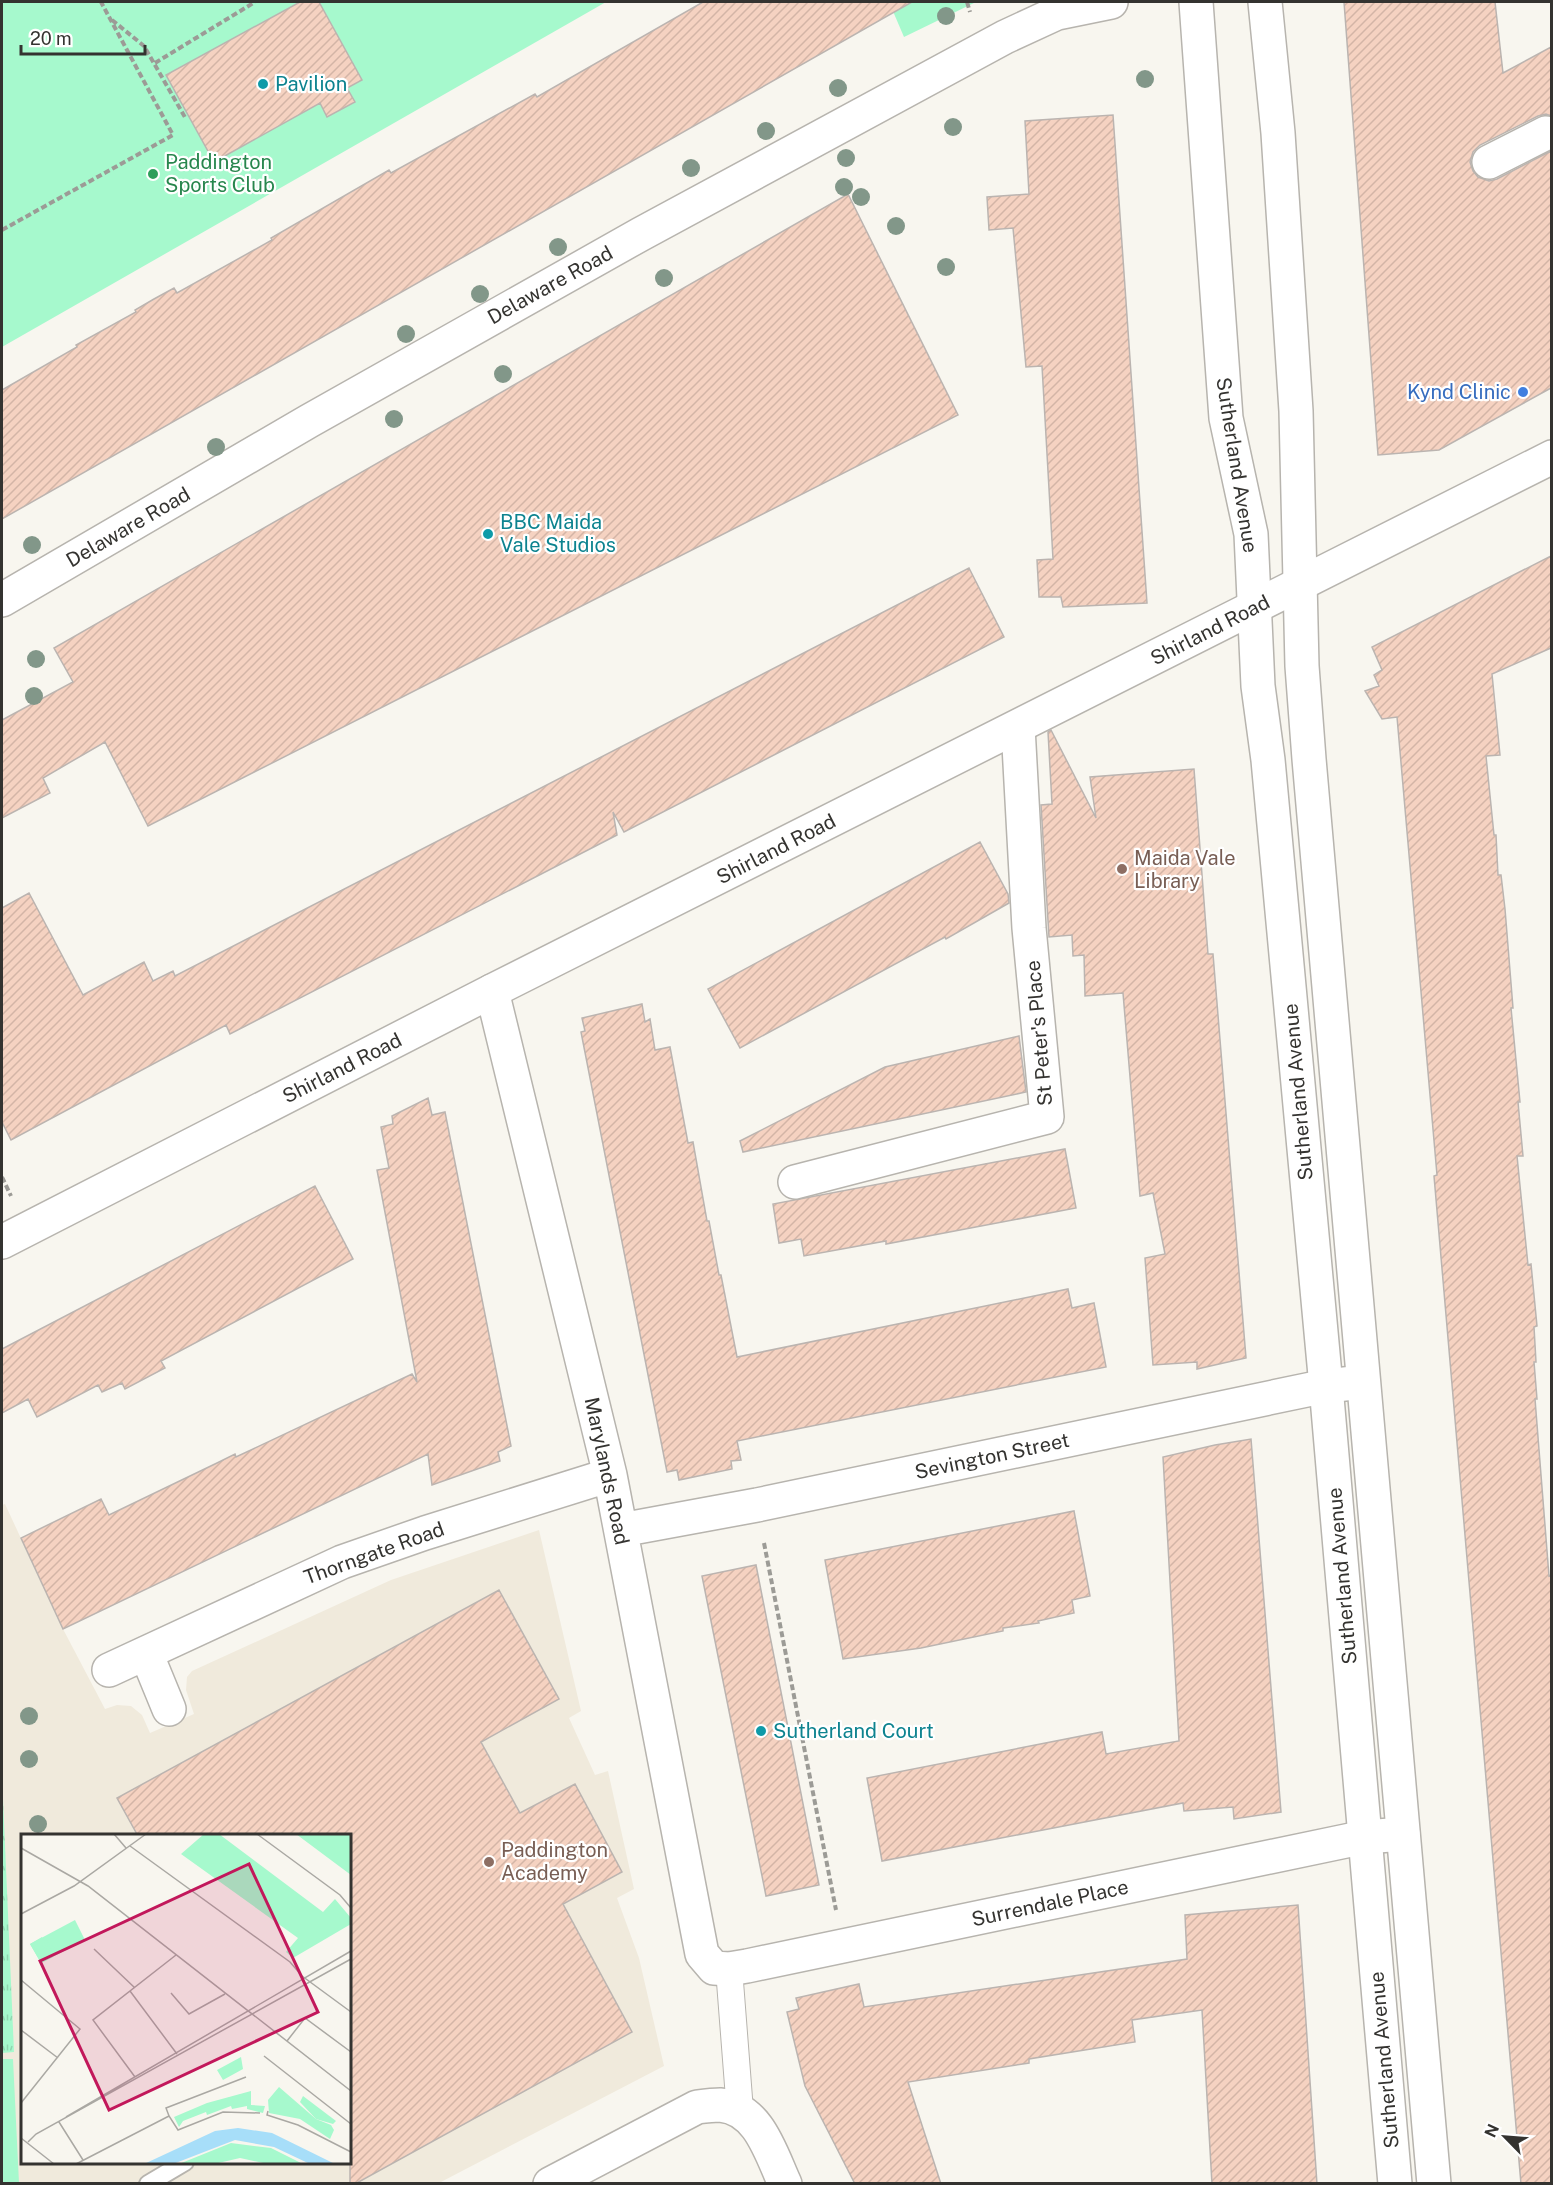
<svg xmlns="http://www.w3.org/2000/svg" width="1553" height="2185" font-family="'Public Sans',sans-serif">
<defs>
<pattern id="park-tufts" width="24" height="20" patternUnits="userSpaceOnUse" patternTransform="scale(1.5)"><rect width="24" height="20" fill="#a6f9cd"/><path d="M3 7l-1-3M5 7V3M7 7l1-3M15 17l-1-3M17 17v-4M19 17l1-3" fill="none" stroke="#90d6b0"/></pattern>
<pattern id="building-hatch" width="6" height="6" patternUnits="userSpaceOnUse" patternTransform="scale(1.5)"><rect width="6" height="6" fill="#f5d2c1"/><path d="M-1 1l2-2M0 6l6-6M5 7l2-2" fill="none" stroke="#d3b5a6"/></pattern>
</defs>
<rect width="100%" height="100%" fill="#f8f6ef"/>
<!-- built -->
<path fill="#f0eadc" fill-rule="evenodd" d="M5,1504L63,1629L105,1709L117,1705L131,1706L142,1715L150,1733L194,1714L186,1690L187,1677L192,1671L391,1580L539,1530L581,1711L569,1718L595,1775L608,1771L634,1889L617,1898L639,1958L664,2066L439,2183H2V1505ZM22,1836H350V2162H22Z"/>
<!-- park -->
<path fill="url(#park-tufts)" d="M2,1776L14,2052L2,2053Z"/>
<!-- garden -->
<path fill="#a6f9cd" d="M2,2H606L2,347Z
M889,2H976L904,37Z
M2,2059H13L19,2183H2Z"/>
<!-- building -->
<path fill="url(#building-hatch)" stroke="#bbb4b0" stroke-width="1.5" d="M300,2H319L362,80L347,88L355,102L327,117L320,103L214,162L166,75Z
M703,2H912L2,519V390L77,347L76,345L136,312L135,310L154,299L174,288L177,293L272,240L271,238L389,170L391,173L535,94L537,97Z
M1344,2H1495L1503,73L1551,47V116L1546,114L1538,116L1480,145L1473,152L1470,162L1473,171L1478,177L1489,181L1497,179L1551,151V388L1439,450L1378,455Z
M1113,115L1147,603L1063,607L1061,597H1039L1037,560L1053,559L1042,366L1026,367L1013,228L989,230L987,197L1029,194L1025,121Z
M848,194L958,415L148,826L105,742L43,778L50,793L2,818V720L73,682L54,648Z
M1551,556V648L1492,674L1500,755L1486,756L1494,835H1496L1498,875H1501L1505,909L1513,1008H1511L1520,1102H1518L1523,1156H1517L1528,1265L1531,1264L1537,1326L1534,1327L1536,1362H1534L1537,1399H1535L1549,1576L1551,1575V2184H1521L1434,1176L1437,1175L1397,717L1382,719L1365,691L1379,686L1374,675L1382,670L1372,647Z
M969,568L1004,637L624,832L613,812L617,835L230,1034L226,1025L11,1140L2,1122V908L29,893L83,995L144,962L153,981L173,971L175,976Z
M1051,730L1096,818L1090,777L1194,769L1208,954H1213L1246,1358L1197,1369V1362L1153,1365L1145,1258L1165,1254L1153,1193L1140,1196L1123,993L1085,996L1084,955L1073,956L1072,935L1049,937L1041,805L1052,804L1048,732Z
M980,842L1008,894L1009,903L946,939L945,937L740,1048L708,989Z
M642,1004L645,1022L650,1019L655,1050L670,1047L688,1143L693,1142L707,1221H709L719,1275H721L737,1357L1068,1289L1072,1308L1094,1303L1106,1367L737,1441L741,1460L731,1461L732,1469L679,1480L677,1470L667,1472L581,1032L585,1031L582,1018Z
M1019,1036L1026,1092L743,1152L740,1141L885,1067Z
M428,1098L432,1115L445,1112L511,1446L498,1452L500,1461L432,1485L428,1454L63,1629L21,1538L101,1499L109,1515L217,1463L235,1454L236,1457L412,1374L417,1382L377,1170L389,1168L381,1127L393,1124L392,1116Z
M1065,1149L1076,1208L886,1244V1241L804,1256L801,1239L779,1243L773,1204Z
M315,1186L353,1259L161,1361L165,1368L125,1389L122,1383L102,1392L98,1385L37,1417L28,1399L2,1413V1349Z
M1251,1439L1281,1812L1234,1819L1233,1807L1184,1811L1183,1803L882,1861L867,1778L1102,1732L1106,1754L1179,1741L1163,1457L1215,1445Z
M1074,1511L1090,1596L1072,1600L1074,1613L1038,1621L1039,1623L1003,1628V1631L921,1648L843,1659L825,1560Z
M756,1565L819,1885L766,1896L702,1576Z
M499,1590L559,1699L481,1742L520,1813L575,1784L622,1872L563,1904L632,2032L355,2184H350V1836H138L117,1798Z
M1298,1905L1317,2184H1212L1202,2010L1132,2020L1135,2042L1029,2059V2063L908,2082L941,2184H855L805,2086L787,2012L799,2009L796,1998L859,1984L864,2007L1187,1959L1185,1915Z"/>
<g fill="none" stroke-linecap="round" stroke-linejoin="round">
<!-- service casing -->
<g stroke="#b7b4ae" stroke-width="20">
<path id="service" d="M148,2184L185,2162"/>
</g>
<!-- pedestrian casing -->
<g stroke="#b7b4ae" stroke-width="28">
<path id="pedestrian" d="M729,1969L740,2111"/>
</g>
<!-- minor casing -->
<g stroke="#b7b4ae" stroke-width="36">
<path id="minor" d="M1489,162L1546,133
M2,600L309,421L641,234L1005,37L1057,13L1111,2
M492,991L610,1475L702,1954L714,1968L729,1969L747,1966L1365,1837L1403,1834
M795,1182L1047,1117L1029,928L1018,727
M621,1530L757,1505L1326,1386L1363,1382
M146,1653L169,1709
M109,1670L342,1562L425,1533L610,1475
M550,2184L697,2107C705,2106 713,2105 720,2105C759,2108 771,2154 785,2184"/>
</g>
<!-- tertiary casing -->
<g stroke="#b7b4ae" stroke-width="36">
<path id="tertiary" d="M1196,2L1226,418L1251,534L1258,686L1268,760L1326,1386L1395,2184
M1265,2L1278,133L1296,411L1302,666L1309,759L1434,2184"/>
</g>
<!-- secondary casing -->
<g stroke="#b7b4ae" stroke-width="36">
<path id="secondary" d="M2,1242L492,991L1552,457"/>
</g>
<!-- path -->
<path stroke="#9c9b96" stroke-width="4" stroke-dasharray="6 3" stroke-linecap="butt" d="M967,2L970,12
M112,20L144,46L186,119
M155,63L255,2
M2,230L173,135L101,2
M2,1177L11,1196
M764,1543L836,1910"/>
<!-- service -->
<use href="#service" stroke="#fff" stroke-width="16"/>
<!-- pedestrian -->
<use href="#pedestrian" stroke="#fff" stroke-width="26"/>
<!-- minor -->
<use href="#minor" stroke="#fff" stroke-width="33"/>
<!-- tertiary -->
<use href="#tertiary" stroke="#fff" stroke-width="33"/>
<!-- secondary -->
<use href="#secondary" stroke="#fff" stroke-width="33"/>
</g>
<!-- trees -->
<g fill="#829789">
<circle cx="946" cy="16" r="9"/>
<circle cx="1145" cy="79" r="9"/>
<circle cx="838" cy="88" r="9"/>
<circle cx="953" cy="127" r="9"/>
<circle cx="766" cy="131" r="9"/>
<circle cx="846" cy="158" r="9"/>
<circle cx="691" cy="168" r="9"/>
<circle cx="844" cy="187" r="9"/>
<circle cx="861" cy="197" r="9"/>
<circle cx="896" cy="226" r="9"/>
<circle cx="558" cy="247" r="9"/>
<circle cx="946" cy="267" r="9"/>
<circle cx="664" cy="278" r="9"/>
<circle cx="480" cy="294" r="9"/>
<circle cx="406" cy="334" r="9"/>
<circle cx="503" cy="374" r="9"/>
<circle cx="394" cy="419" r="9"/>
<circle cx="216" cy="447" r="9"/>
<circle cx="32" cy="545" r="9"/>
<circle cx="36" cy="659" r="9"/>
<circle cx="34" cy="696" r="9"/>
<circle cx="29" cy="1716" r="9"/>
<circle cx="29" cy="1759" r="9"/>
<circle cx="38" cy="1824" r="9"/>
</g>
<!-- markers -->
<g fill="#0f9aa8" stroke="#fff" stroke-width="2">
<circle cx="263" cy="84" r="6"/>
<circle cx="488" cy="534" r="6"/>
<circle cx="761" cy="1731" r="6"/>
</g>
<circle fill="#2e9e5b" stroke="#fff" stroke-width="2" cx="153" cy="174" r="6"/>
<circle fill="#3f7fe0" stroke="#fff" stroke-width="2" cx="1523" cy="392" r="6"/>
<g fill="#8d6e63" stroke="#fff" stroke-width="2">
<circle cx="1122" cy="869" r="6"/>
<circle cx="489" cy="1862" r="6"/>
</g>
<g text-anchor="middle" stroke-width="4.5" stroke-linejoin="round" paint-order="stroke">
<!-- culture labels -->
<g font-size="20" fill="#0d838f" stroke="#fff" text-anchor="start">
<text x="275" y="91">Pavilion</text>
<text x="500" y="529">BBC Maida<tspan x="500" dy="23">Vale Studios</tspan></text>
<text x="773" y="1738">Sutherland Court</text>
</g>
<!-- leisure labels -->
<g font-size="20" fill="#27864d" stroke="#fff" text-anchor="start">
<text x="165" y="169">Paddington<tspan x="165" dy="23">Sports Club</tspan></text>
</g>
<!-- street labels -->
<g font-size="20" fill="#343330" stroke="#fff">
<text transform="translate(550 285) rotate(-29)" y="7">Delaware Road</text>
<text transform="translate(1237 465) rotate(81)" y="7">Sutherland Avenue</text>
<text transform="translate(128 527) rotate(-30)" y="7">Delaware Road</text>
<text transform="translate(1210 630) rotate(-27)" y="7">Shirland Road</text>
<text transform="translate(776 849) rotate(-27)" y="7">Shirland Road</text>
<text transform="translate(1039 1033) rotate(-95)" y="7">St Peter's Place</text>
<text transform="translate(342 1068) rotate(-27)" y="7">Shirland Road</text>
<text transform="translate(1298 1092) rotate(-95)" y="7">Sutherland Avenue</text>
<text transform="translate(992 1456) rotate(-12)" y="7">Sevington Street</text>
<text transform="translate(607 1471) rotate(78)" y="7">Marylands Road</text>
<text transform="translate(374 1553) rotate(-20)" y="7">Thorngate Road</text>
<text transform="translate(1342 1576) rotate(-95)" y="7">Sutherland Avenue</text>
<text transform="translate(1050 1903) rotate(-12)" y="7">Surrendale Place</text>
<text transform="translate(1384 2060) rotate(-95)" y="7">Sutherland Avenue</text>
</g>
<!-- shop labels -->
<g font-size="20" fill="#366cbe" stroke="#fff" text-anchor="end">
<text x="1511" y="399">Kynd Clinic</text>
</g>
<!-- education labels -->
<g font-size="20" fill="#785e54" stroke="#fff" text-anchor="start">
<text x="1134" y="865">Maida Vale<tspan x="1134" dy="23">Library</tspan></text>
<text x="501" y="1857">Paddington<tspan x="501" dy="23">Academy</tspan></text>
</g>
</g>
<!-- overview -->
<g transform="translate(21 1834)">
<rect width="330" height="330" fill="#f8f6ef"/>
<path d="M282,262L315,287L312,290L295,285L279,268Z" fill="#a6f9cd"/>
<path d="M54,86L64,106L20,129L9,110ZM258,253L295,285L310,291L313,296L309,305L279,285L248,279L247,266ZM230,257V271L244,272L242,279L226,275V272L211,275L210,272L186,281L185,278L162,287L158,293L153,283L186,269ZM210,309L250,314L282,330H247L219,324L193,330H158Z" fill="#a6f9cd"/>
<path d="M183,0H198L302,78L314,65L330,84V90L272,124L265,118L277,104L160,20ZM275,0H330V41ZM53,88L62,105L33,120L24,103ZM21,103L32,123L20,129L9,110ZM220,223L222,235L202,246L196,236Z" fill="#a6f9cd"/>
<path d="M217,294L251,299L314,330H289L253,313L214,306L152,330H123L194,297Z" fill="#a7def9"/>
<path fill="none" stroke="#aaa8a3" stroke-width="1.5" d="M93,0L105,14M236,0L319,61L330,74M109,12L269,128L281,142L330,178M0,14L67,52L330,257M0,80L53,52L125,0M73,115L114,154M0,146L59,195L0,269M109,157L156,220M150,159L168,180L204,160M0,196L37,224M266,207L284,184L330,218M243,222L330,290M114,243L72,186L155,121M225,243L145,274L148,282L157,296L202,278L239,279M247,277L246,281L277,291L330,318M45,283L330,117M38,288L62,326M0,304L33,330M7,308L15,300L330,125M55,330L148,282"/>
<path fill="#c2185b" fill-opacity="0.15" stroke="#c2185b" stroke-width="3" d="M228,30L297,178L88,276L19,127Z"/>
<rect width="330" height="330" fill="none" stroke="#343330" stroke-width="3"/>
</g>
<!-- border -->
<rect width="1553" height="2185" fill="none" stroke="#343330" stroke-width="6"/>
<!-- north arrow -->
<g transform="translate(1505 2137) rotate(295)" stroke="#ffffff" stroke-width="4.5" paint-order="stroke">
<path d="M0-4.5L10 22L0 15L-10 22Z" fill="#343330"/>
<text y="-9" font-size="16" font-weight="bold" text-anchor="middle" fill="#343330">N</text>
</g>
<!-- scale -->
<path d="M21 45v9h124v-9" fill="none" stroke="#343330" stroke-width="3"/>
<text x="30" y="45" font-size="18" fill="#343330" stroke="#ffffff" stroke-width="4.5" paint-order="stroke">20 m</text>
</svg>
